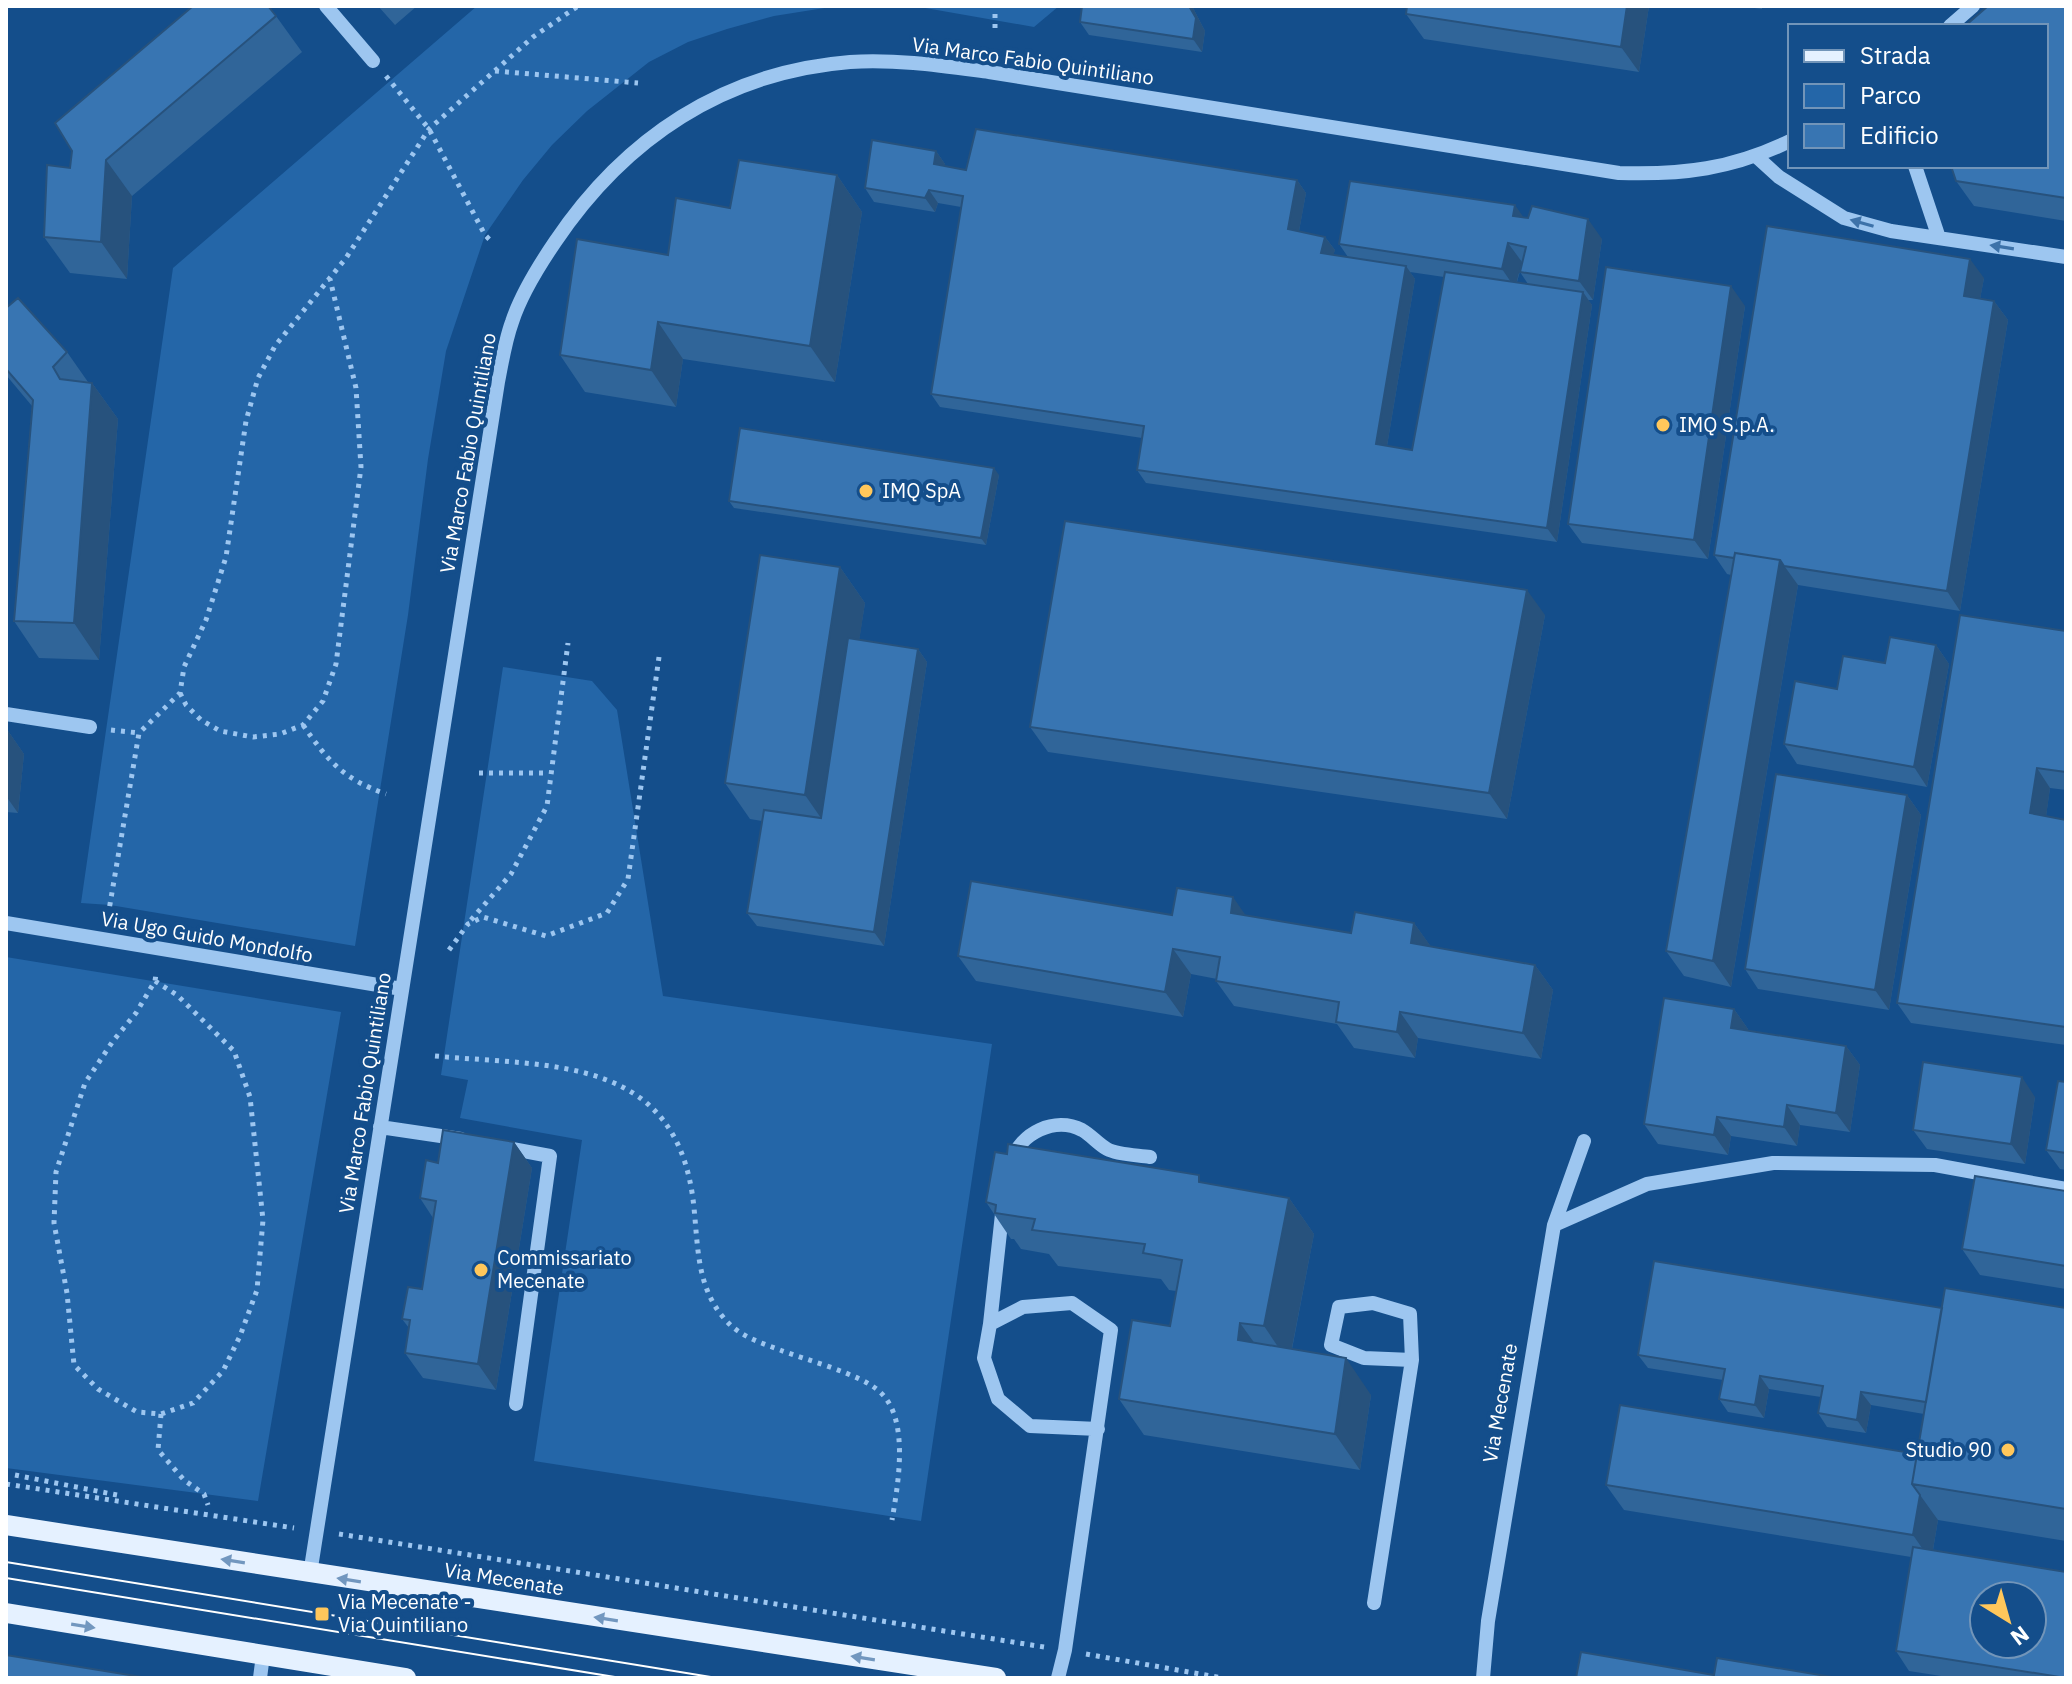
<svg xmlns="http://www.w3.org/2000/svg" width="2072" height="1684" font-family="'IBM Plex Sans',sans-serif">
<rect width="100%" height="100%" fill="#144e8b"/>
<!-- green -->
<path fill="#2466a8" d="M477,6H837L774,16L727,29L688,42L649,62L587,111L552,145L523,180L485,235L446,351L428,459L408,615L355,946L110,905L81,903L173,268Z
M914,6H1059L1034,27Z
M503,667L592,681L617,710L663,996L992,1044L921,1521L534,1461L582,1140L460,1118L468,1080L441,1075Z
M6,957L341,1012L258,1501L6,1468Z"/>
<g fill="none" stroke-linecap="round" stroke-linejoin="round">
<!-- path -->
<path stroke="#9dc6f0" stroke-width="5" stroke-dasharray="4 6" stroke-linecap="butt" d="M995,28V6
M495,71L638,83
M386,76L429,129L485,235L493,243
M180,693L186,705L201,720L220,731L253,737L280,734L303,725L323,701L336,664L361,467L356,388L330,279
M303,725C328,761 343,779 386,794
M111,730L139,733
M479,773H549
M108,916L139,733L180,693L184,667L206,620L226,557L246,421L258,378L275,346L346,258L429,129L533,37L578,6
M471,920L511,874L547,806L568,643
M449,950L468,924L483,917L546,936L607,913L628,879L659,657
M155,981L177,995L234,1051L250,1097L263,1220L257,1290L240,1336L223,1371L193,1403L161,1414L137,1412L98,1389L74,1365L67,1293L54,1223L56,1172L85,1083L113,1041L136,1013L155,981L156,974
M435,1056C554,1067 679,1055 694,1208C698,1247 697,1286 723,1317C738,1336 759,1342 780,1350C806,1360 861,1374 880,1392C910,1419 898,1485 892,1520
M161,1414L158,1450L184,1480L204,1494L208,1505
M15,1475L117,1495
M6,1484L294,1528
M339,1534L1044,1647
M1086,1654L1223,1678"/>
<!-- minor -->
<path stroke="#9dc6f0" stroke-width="14" d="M326,6L373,61
M1950,26L1973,6
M1757,157L1779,177L1844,218L1891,231L2066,257
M1915,166L1939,238
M6,714L90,727
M6,923L402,989
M380,1127L461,1139
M502,1147L550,1156L516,1404
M1012,1161C1020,1133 1055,1116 1082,1130C1091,1135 1098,1144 1107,1149C1118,1155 1137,1155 1150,1157
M1554,1225L1647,1184L1773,1163L1935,1165L2066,1189
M990,1324L1003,1205
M310,1574L498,382C502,362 505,341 512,322C521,294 538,267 555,242C625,138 724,72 850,62C897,59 943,66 989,72L1619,173C1683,175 1732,169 1790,141
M1374,1603L1412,1360L1410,1314L1373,1303L1339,1307L1331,1345L1364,1358L1412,1360
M260,1678L263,1655
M1058,1678L1065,1650L1111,1330L1072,1303L1023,1307L990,1324L984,1358L998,1399L1030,1426L1098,1429
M1483,1678L1488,1621L1554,1225L1584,1141"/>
<!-- major -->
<path stroke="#e5f1ff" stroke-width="20" d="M6,1525L996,1678
M6,1613L406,1678"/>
<!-- tram -->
<path stroke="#fff" stroke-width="2" d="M6,1562L717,1678
M6,1578L621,1678"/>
</g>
<!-- wall -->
<path fill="#306599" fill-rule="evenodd" d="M378,6H417L395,25Z
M1082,6H1192L1205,31L1202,52L1089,35L1080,22Z
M1649,6L1639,72L1424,39L1406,14Z
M1740,6H1762V9Z
M2066,6V221L1974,206L1956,181Z
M276,16L302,52L132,196L127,279L70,273L44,237L70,168Z
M936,151L945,164V166L966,170L1297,180L1306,193L1299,231L1325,237L1335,250L1333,255L1348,257L1339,244L1524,218L1602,239L1593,300H1588L1592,305L1557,542L1146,483L1137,470L1142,438L940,407L931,394L961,207L938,203L935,212L874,202L865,188ZM1522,264L1520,272L1528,284L1517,282ZM1410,272L1444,277L1412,450L1387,446L1415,279Z
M837,175L862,212L835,382L683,359L676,407L585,392L560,355L668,255L730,208Z
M1984,278L1980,299L1994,301L2008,320L1960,611L1798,585L1731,987L1684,976L1666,951L1731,575L1727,574L1714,555Z
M1745,306L1708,559L1582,543L1568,524Z
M6,308L67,352L88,382L92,383L118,419L99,660L39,658L14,621L32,406L6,375Z
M999,475L986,545L734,508L729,501Z
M840,567L865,603L859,640L918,649L927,662L884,946L757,926L747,913L762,821L750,819L725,783Z
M1545,615L1507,819L1048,752L1030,727Z
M2066,631V790L2050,788L2046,816L2066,820V1045L1911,1023L1897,1003Z
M1936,645L1949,664L1927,787L1797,764L1784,744L1837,689Z
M6,728L24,754L18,813L6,812Z
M1907,795L1921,815L1889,1010L1758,989L1745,969Z
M1172,915H1246L1351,933L1414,923L1431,947L1535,965L1553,990L1541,1059L1418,1038L1415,1058L1354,1048L1337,1024L1234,1006L1216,981L1217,979L1191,974L1183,1017L976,981L958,956Z
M1734,1009L1748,1029L1747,1031L1846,1046L1860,1065L1850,1132L1800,1125L1797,1146L1731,1136L1728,1155L1658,1144L1644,1124Z
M2066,1082V1170L2060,1169L2046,1150Z
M2035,1097L2025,1164L1927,1149L1913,1130Z
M514,1142L532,1168L496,1390L423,1378L405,1353L409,1328L402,1319L422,1289L433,1218L420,1198L438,1163Z
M1204,1183L1289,1198L1314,1234L1292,1349L1371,1395L1360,1470L1144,1435L1119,1399L1170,1326L1176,1291L1169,1290L1161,1279L1058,1266L1049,1254L1021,1249L1014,1239H1011L986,1202Z
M2066,1191V1289L1980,1275L1962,1249Z
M1942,1308H2066V1541L1938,1520L1933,1550L2066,1678H1954L1909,1671L1896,1651L1911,1557L1624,1510L1606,1485L1917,1454L1924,1414L1871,1405L1866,1433L1827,1427L1818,1413L1821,1397L1769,1389L1764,1418L1728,1412L1719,1399L1723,1380L1648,1368L1638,1355Z"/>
<!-- shaded-wall -->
<path fill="#27527d" d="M1189,6H1192L1205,31L1202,52L1193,39Z
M1627,6H1649L1639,72L1621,47Z
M936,151L945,164L943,177L934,164Z
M106,160L132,196L127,279L101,242Z
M837,175L862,212L835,382L810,346Z
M1297,180L1306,193L1297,242L1288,229Z
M929,190L938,203L935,212L925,198Z
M1515,205L1529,225L1513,216Z
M1588,219L1602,239L1593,300L1579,281Z
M1325,237L1335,250L1330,266L1321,253Z
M1508,243L1522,262L1515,288L1502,269Z
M1970,259L1984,278L1977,316L1964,296Z
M1406,266L1415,279L1385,458L1376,444Z
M1731,286L1745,306L1708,559L1694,540Z
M1583,292L1592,305L1557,542L1547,528Z
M1994,301L2008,320L1960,611L1947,591Z
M658,322L683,359L676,407L651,370Z
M92,383L118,419L99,660L74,623Z
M994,468L999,475L986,545L981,538Z
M1780,560L1798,585L1731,987L1713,961Z
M840,567L865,603L830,831L805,795Z
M1527,590L1545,615L1507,819L1489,793Z
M1936,645L1949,664L1927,787L1914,767Z
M918,649L927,662L884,946L874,932Z
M6,728L24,754L18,813L6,796Z
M2037,768L2050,788L2044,832L2030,813Z
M1907,795L1921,815L1889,1010L1875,990Z
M1233,897L1251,923L1231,913Z
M1414,923L1432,948L1411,943Z
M1173,949L1191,974L1183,1017L1165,992Z
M1535,965L1553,990L1541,1059L1523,1033Z
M1734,1009L1748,1029L1745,1048L1731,1028Z
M1400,1012L1418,1038L1415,1058L1397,1032Z
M1846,1046L1860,1065L1850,1132L1836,1113Z
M2022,1077L2035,1097L2025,1164L2011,1144Z
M1787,1105L1800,1125L1797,1146L1784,1127Z
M1717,1117L1731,1136L1728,1155L1714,1135Z
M514,1142L532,1168L496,1390L478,1364Z
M1289,1198L1314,1234L1289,1363L1264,1326Z
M1240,1323L1266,1359L1238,1340Z
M1346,1358L1371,1395L1360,1470L1335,1434Z
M1760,1376L1769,1389L1764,1418L1755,1405Z
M1861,1392L1871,1405L1866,1433L1857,1420Z
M1920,1495L1938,1520L1931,1561L1913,1535Z"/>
<!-- building -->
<path fill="#3875b2" stroke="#27527d" stroke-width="2" fill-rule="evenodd" d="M193,6H268L276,16L106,160L101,242L44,237L47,165L70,168L72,151L55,123Z
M1082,6H1189L1196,18L1193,39L1080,22Z
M1407,6H1627L1621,47L1406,14Z
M1988,6H2066V198L1956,181L1951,166H2046V26H1965Z
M976,129L1297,180L1288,229L1325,237L1321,253L1406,266L1376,444L1412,450L1445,272L1583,292L1547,528L1137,470L1144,426L931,394L963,196L929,190L925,198L865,188L872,140L936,151L934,164L966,170Z
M739,160L837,175L810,346L658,322L651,370L560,355L577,239L668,255L676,198L730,208Z
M1350,181L1515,205L1513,216L1528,218L1532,206L1588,219L1579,281L1520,272L1526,247L1508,243L1502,269L1339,244Z
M1767,226L1970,259L1964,296L1994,301L1947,591L1784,566L1780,560L1735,553L1734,558L1714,555Z
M1606,267L1731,286L1694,540L1568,524Z
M18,298L67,352L53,367L60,379L92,383L74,623L14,621L33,400L6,369V308Z
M740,428L994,468L981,538L729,501Z
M1065,521L1527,590L1489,793L1030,727Z
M1735,553L1780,560L1713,961L1666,951Z
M760,555L840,567L805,795L725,783Z
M1960,615L2066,631V772L2037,768L2030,813L2066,820V1027L1897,1003Z
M1890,637L1936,645L1914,767L1784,744L1795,681L1837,689L1843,656L1885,663Z
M848,638L918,649L874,932L747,913L764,810L821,818Z
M1776,774L1907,795L1875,990L1745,969Z
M971,881L1172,915L1177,888L1233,897L1231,913L1351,933L1355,912L1414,923L1411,943L1535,965L1523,1033L1400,1012L1397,1032L1336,1022L1339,1002L1216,981L1220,957L1173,949L1165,992L958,956Z
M1664,998L1734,1009L1731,1028L1846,1046L1836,1113L1787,1105L1784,1127L1717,1117L1714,1135L1644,1124Z
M1923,1062L2022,1077L2011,1144L1913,1130Z
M2058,1081L2066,1082V1153L2046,1150Z
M443,1130L514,1142L478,1364L405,1353L410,1320L402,1319L408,1287L422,1289L436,1201L420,1198L426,1160L438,1163Z
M1008,1144L1199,1175V1182L1289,1198L1264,1326L1240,1323L1238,1340L1346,1358L1335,1434L1119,1399L1132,1320L1170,1326L1182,1260L1143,1253L1145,1244L1032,1230L1035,1219L995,1213L996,1205L986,1202L995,1152L1007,1154Z
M1975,1176L2066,1191V1266L1962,1249Z
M1654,1261L1942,1308L1926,1402L1861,1392L1857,1420L1818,1413L1823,1386L1760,1376L1755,1405L1719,1399L1725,1369L1638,1355Z
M1945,1288L2066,1308V1509L1912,1484Z
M1620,1405L1917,1454L1912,1484L1920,1495L1913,1535L1606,1485Z
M1913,1547L2066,1572V1678L1896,1651ZM1984,1596H2032V1644H1984Z
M1581,1652L1714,1675L1717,1658L1838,1678H1576Z
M6,1655L148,1678H6Z"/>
<!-- one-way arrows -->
<defs><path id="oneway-solid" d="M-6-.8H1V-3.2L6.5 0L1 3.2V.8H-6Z" transform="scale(2)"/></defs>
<g fill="#3d72a9">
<use href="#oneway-solid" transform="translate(1862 223) rotate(-164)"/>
<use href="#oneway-solid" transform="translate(2002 247) rotate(-171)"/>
</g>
<g fill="#7297bf">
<use href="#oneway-solid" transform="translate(233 1561) rotate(-171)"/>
<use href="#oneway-solid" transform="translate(349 1580) rotate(-171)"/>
<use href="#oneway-solid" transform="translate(606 1619) rotate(-171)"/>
<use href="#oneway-solid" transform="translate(83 1626) rotate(9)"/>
<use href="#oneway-solid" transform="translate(863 1658) rotate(-171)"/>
</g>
<!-- markers -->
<g fill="#ffc75b" stroke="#144e8b" stroke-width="3">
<circle cx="1663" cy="425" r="8"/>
<circle cx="866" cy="491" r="8"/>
<circle cx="481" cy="1270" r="8"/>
<circle cx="2008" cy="1450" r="8"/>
<rect x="314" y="1606" width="16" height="16" rx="4"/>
</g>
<g text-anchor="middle" stroke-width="8" stroke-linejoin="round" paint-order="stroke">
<!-- street labels -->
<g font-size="20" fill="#fff" stroke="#144e8b">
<text transform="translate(1033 61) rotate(8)" y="7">Via Marco Fabio Quintiliano</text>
<text transform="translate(468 453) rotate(-80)" y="7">Via Marco Fabio Quintiliano</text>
<text transform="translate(207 937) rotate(10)" y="7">Via Ugo Guido Mondolfo</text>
<text transform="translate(365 1093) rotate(-81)" y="7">Via Marco Fabio Quintiliano</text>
<text transform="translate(1500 1403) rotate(-80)" y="7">Via Mecenate</text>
<text transform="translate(504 1579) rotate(9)" y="7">Via Mecenate</text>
</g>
<!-- poi labels -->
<g font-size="20" fill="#fff" stroke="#144e8b" text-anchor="start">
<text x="1679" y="432">IMQ S.p.A.</text>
<text x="882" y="498">IMQ SpA</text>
<text x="497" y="1265">Commissariato<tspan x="497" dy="23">Mecenate</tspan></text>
<text x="1992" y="1457" text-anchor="end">Studio 90</text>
<text x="338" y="1609">Via Mecenate -<tspan x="338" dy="23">Via Quintiliano</tspan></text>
</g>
</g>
<!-- border -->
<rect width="2072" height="1684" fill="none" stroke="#ffffff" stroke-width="16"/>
<!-- legend -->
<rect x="1788" y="24" width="260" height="144" fill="#144e8b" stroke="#7295b9" stroke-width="2"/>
<rect x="1804" y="50" width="40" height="12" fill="#e5f1ff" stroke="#7295b9" stroke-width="2"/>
<text x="1860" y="64" font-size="24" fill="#ffffff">Strada</text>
<rect x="1804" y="84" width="40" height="24" fill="#2466a8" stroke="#7295b9" stroke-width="2"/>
<text x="1860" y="104" font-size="24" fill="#ffffff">Parco</text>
<rect x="1804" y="124" width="40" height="24" fill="#3875b2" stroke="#7295b9" stroke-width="2"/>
<text x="1860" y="144" font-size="24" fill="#ffffff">Edificio</text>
<!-- north arrow -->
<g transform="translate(2008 1620) rotate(143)"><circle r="38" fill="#144e8b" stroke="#7295b9" stroke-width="2"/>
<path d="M0-6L14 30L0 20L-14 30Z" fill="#ffc75b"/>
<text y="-12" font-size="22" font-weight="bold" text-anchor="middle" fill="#ffffff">N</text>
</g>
</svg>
